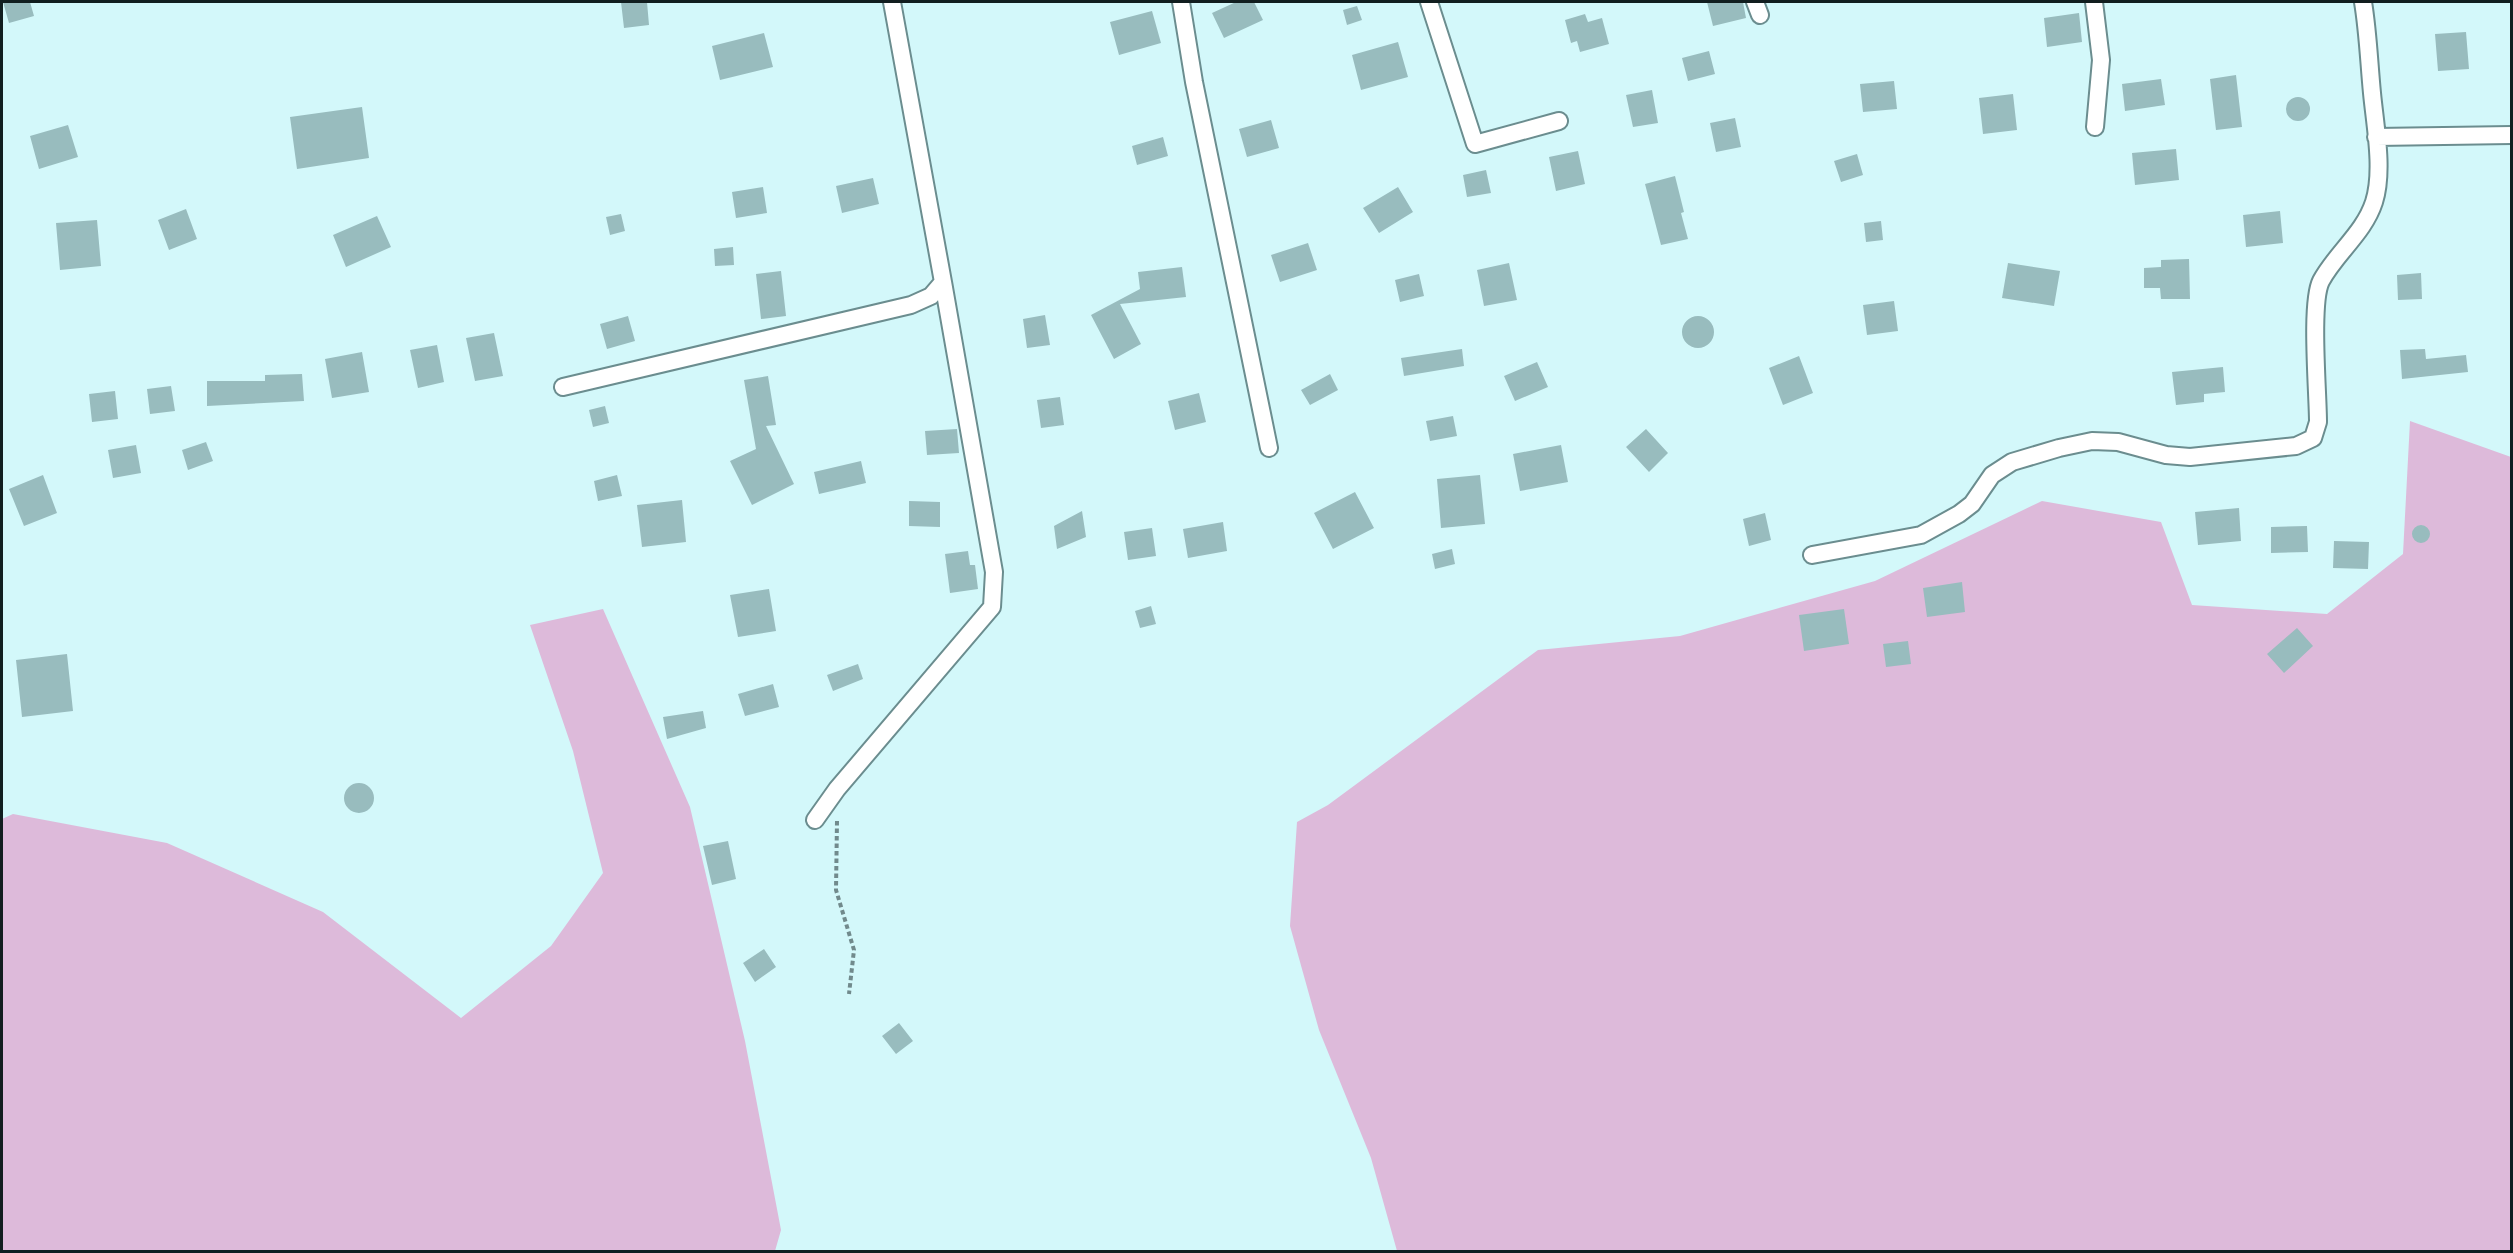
<svg xmlns="http://www.w3.org/2000/svg" width="2513" height="1253" font-family="'Alegreya Sans',sans-serif">
<rect width="100%" height="100%" fill="#d3f8fa"/>
<!-- green -->
<path fill="#ddbada" d="M2410,421L2511,457V1251H1397L1371,1158L1319,1030L1290,926L1297,822L1328,805L1538,650L1680,636L1875,581L2042,501L2161,522L2192,605L2327,614L2403,554Z
M603,609L690,807L745,1041L781,1230L775,1251H2V819L13,814L167,843L323,912L461,1018L551,946L603,873L573,751L530,625Z"/>
<!-- building -->
<path fill="#98bcbe" d="M3,2H30L34,16L9,23Z
M621,2H647L649,25L624,28Z
M1236,2H1254L1263,20L1224,38L1212,13Z
M1707,2H1743L1746,18L1713,26Z
M1357,6L1362,20L1347,25L1343,10Z
M1152,11L1161,43L1119,55L1110,22Z
M2079,13L2082,42L2047,47L2044,18Z
M1585,14L1588,22L1602,18L1609,44L1580,52L1577,41L1571,43L1565,20Z
M2466,32L2469,69L2438,71L2435,34Z
M764,33L773,67L720,80L712,46Z
M1398,42L1408,77L1361,90L1352,55Z
M1709,51L1715,74L1688,81L1682,58Z
M2236,75L2242,127L2216,130L2210,79Z
M2161,79L2165,105L2125,111L2122,84Z
M1894,81L1897,109L1863,112L1860,84Z
M1652,90L1658,123L1633,127L1626,95Z
M2013,94L2017,130L1983,134L1979,98Z
M2286 109a12 12 0 1 1 24 0a12 12 0 1 1-24 0Z
M362,107L369,158L297,169L290,117Z
M1735,118L1741,147L1716,152L1710,123Z
M1271,120L1279,148L1247,157L1239,129Z
M68,125L78,157L39,169L30,136Z
M1163,137L1168,156L1137,165L1132,146Z
M2176,149L2179,180L2135,185L2132,153Z
M1578,151L1585,184L1556,191L1549,157Z
M1857,154L1863,175L1841,182L1834,161Z
M1486,170L1491,193L1467,197L1463,175Z
M1675,176L1684,212L1681,213L1688,239L1661,245L1645,184Z
M873,178L879,204L842,213L836,186Z
M763,187L767,213L736,218L732,192Z
M1398,187L1413,212L1379,233L1363,208Z
M186,209L197,239L169,250L158,220Z
M2280,211L2283,243L2246,247L2243,215Z
M621,214L625,231L610,235L606,217Z
M377,216L391,247L346,267L333,235Z
M97,220L101,266L60,270L56,223Z
M1881,221L1883,240L1866,242L1864,223Z
M1308,243L1317,270L1280,282L1271,255Z
M733,247L734,265L715,266L714,249Z
M2189,259L2190,299H2161L2160,288H2144V268L2161,267V260Z
M1509,263L1517,300L1484,306L1477,270Z
M2008,263L2060,271L2054,306L2002,298Z
M1182,267L1186,297L1120,304L1141,344L1114,359L1091,315L1140,289L1138,272Z
M781,271L786,316L761,319L756,274Z
M2421,273L2422,299L2398,300L2397,275Z
M1419,274L1424,296L1400,302L1395,280Z
M1894,301L1898,331L1867,335L1863,305Z
M1045,315L1050,345L1027,348L1023,319Z
M1682 332a16 16 0 1 1 32 0a16 16 0 1 1-32 0Z
M628,316L635,341L607,349L600,324Z
M494,333L503,376L475,381L466,338Z
M437,345L444,382L418,388L410,350Z
M1462,349L1464,366L1404,376L1401,358Z
M2425,349L2426,359L2466,355L2468,372L2402,379L2400,350Z
M362,352L369,392L332,398L325,359Z
M1799,356L1813,393L1783,405L1769,368Z
M1537,362L1548,387L1515,401L1504,376Z
M2223,367L2225,392L2204,394V402L2176,405L2172,372Z
M302,374L304,401L207,406V381H265V375Z
M1330,374L1338,390L1310,405L1301,390Z
M768,376L776,425L766,426L794,484L752,505L730,461L756,449L744,380Z
M171,386L175,411L150,414L147,389Z
M115,391L118,419L92,422L89,394Z
M1199,393L1206,422L1175,430L1168,401Z
M1060,397L1064,425L1041,428L1037,400Z
M605,406L609,423L593,427L589,410Z
M1453,416L1457,436L1430,441L1426,421Z
M957,429L959,453L927,455L925,431Z
M1646,429L1668,453L1649,472L1626,447Z
M206,442L213,461L188,470L182,450Z
M136,445L141,473L113,478L108,450Z
M1561,445L1568,482L1520,491L1513,454Z
M861,461L866,483L819,494L814,472Z
M43,475L57,513L24,526L9,489Z
M617,475L622,496L598,501L594,481Z
M1480,475L1485,524L1441,528L1437,479Z
M1355,492L1374,528L1333,549L1314,513Z
M682,500L686,542L642,547L637,505Z
M909,501L940,502V527L909,526Z
M2239,508L2241,541L2198,545L2195,512Z
M1082,511L1086,537L1057,549L1054,526Z
M1765,513L1771,540L1749,546L1743,519Z
M1223,522L1227,551L1188,558L1183,529Z
M2412 534a9 9 0 1 1 18 0a9 9 0 1 1-18 0Z
M2307,526L2308,552L2271,553V527Z
M1152,528L1156,556L1128,560L1124,532Z
M2334,541L2369,542L2368,569L2333,568Z
M1452,549L1455,564L1435,569L1432,554Z
M968,551L970,565H975L978,589L950,593L945,554Z
M1962,582L1965,612L1927,617L1923,588Z
M769,589L776,631L738,637L730,595Z
M1151,606L1156,624L1140,628L1135,611Z
M1844,609L1849,644L1804,651L1799,615Z
M2297,628L2313,646L2284,673L2267,654Z
M1908,641L1911,664L1886,667L1883,644Z
M67,654L73,711L22,717L16,660Z
M858,664L863,679L833,691L827,675Z
M773,684L779,707L745,716L738,694Z
M703,711L706,728L667,739L663,717Z
M344 798a15 15 0 1 1 30 0a15 15 0 1 1-30 0Z
M728,841L736,879L712,885L703,846Z
M764,949L776,967L755,982L743,963Z
M899,1023L913,1041L896,1054L882,1036Z"/>
<g fill="none" stroke-linecap="round" stroke-linejoin="round">
<!-- minor casing -->
<g stroke="#6b8d8f" stroke-width="20">
<path id="minor" d="M1181,2L1194,82L1269,448
M1429,2L1475,144L1559,121
M1755,2L1760,15
M2094,2L2101,60L2095,127
M2376,137L2512,135
M563,387L911,305L931,296L943,282L892,2
M1812,555L1921,535L1959,514L1972,504L1992,475L2012,462L2059,448L2092,441L2118,442L2166,455L2190,457L2296,446L2313,438L2318,422C2318,393 2310,303 2321,281C2336,253 2364,233 2374,202C2384,171 2375,125 2372,93C2369,62 2368,32 2363,2
M815,820L837,789L992,607L994,572L943,282"/>
</g>
<!-- path -->
<path stroke="#718a8c" stroke-width="4" stroke-dasharray="4.5 3" stroke-linecap="butt" d="M837,821L836,890L854,950L849,994"/>
<!-- minor -->
<use href="#minor" stroke="#fff" stroke-width="16"/>
</g>
<!-- border -->
<rect width="2513" height="1253" fill="none" stroke="#111e1f" stroke-width="6"/>
</svg>
